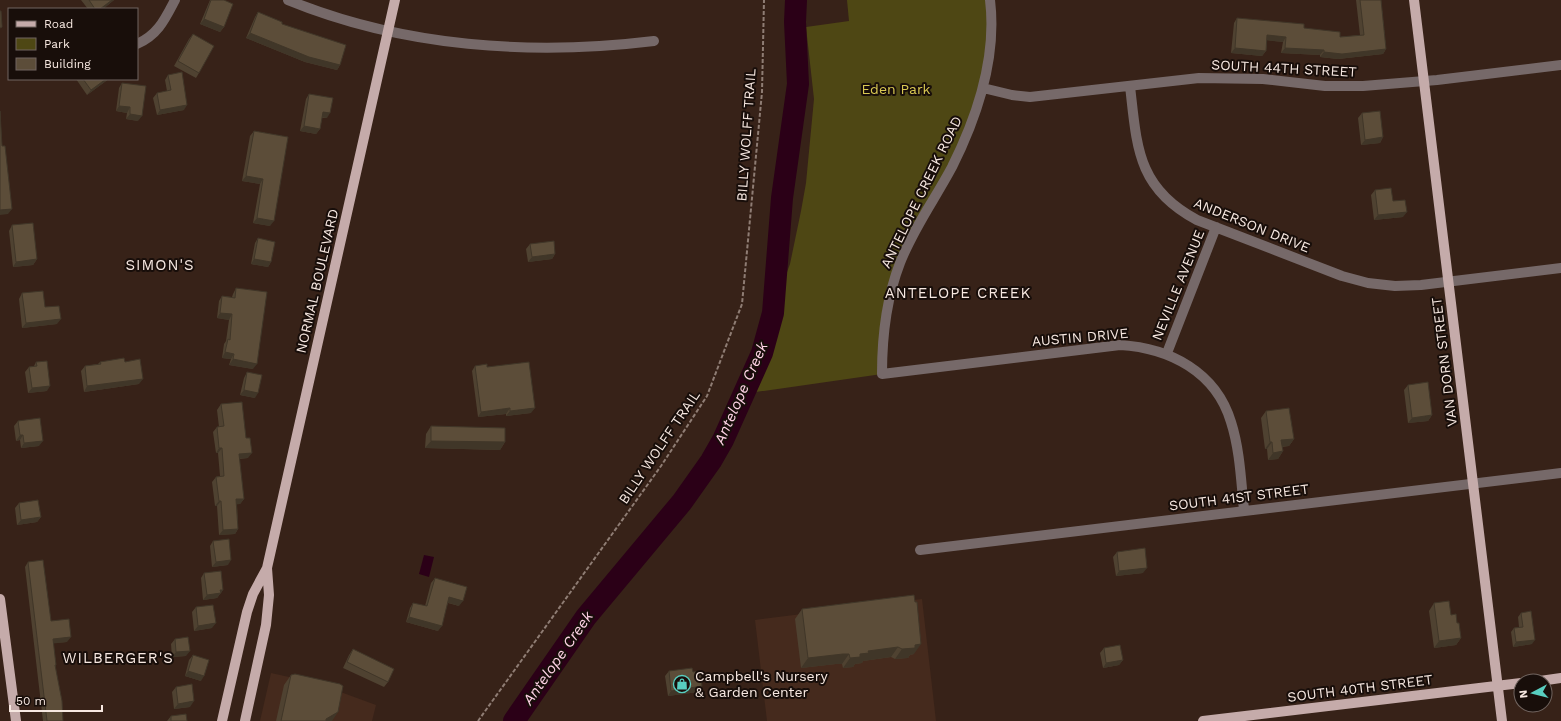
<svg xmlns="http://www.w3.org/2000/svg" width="1561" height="721" font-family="'Work Sans',sans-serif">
<rect width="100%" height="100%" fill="#372218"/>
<!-- built -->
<path fill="#452a1d" d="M922,599L936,721H767L755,620Z
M271,673L316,683L376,705L372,721H260Z"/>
<!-- green -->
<path fill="#4e4714" d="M847,0H990L991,35L968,133L913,236L890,292L882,374L735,395L763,337L790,264L801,211L806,183L814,99L806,27L849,21Z"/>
<!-- water -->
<path fill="#2b0017" d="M424,555L434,557L429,577L419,574Z"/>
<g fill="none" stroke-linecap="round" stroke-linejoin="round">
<!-- river -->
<path stroke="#2b0017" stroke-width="22" d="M514,721L586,617L682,502L711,461L723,440L762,353L773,313L782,198L798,84L795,22L796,0"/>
<!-- path -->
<path stroke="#8f7d74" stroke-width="2" stroke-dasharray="4 2" stroke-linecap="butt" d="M478,721L661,466L707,396L742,304L762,92L764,0"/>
<!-- minor -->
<path stroke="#766969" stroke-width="10" d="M288,0C403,47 531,56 654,41
M990,0C997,57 977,117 952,167C935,199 913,229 900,263C886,299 882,336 882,374L1120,345C1170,348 1216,372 1231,422C1240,450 1241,481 1244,510
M137,44C158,35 165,19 175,0
M1130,86C1137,147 1137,188 1197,220L1342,276L1368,283L1395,286L1421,285L1561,268
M983,88L1012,95L1030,97L1199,78L1263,79L1325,86H1363L1437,80L1561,65
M1167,353L1216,227
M920,550L1561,473"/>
<!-- major -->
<path stroke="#c5abaa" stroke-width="10" d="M1414,0L1502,721
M0,599L16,721
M1540,681L1561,678
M222,721L247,612L253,594L267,568
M245,721L266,625L269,595L267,568L395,0
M1203,721L1521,683"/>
</g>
<!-- wall -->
<path fill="#4f4231" d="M81,0H114L103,9H88Z
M210,0H224V27L220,32L200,24Z
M1356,0H1381L1386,49L1383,54L1338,59L1320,57V55L1281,53L1283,42L1267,40L1266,51L1262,56L1231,53L1234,23L1237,18L1304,28L1340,37L1360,35Z
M258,12L282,24L340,65L337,70L305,62L246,38L255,17Z
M193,34L199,73L196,78L174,66L189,39Z
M168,75L184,110L157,115L153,98L157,93L167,91L165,80Z
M76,79H108L106,81L87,95Z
M122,83L138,121L126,119L127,113L116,111L119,88Z
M309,94L327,118H322L320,129L316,134L300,131L306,99Z
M1362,113L1383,137L1380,143L1361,145L1358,118Z
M254,131L288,137L270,226L253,223L260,184L242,181L250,136Z
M1375,190L1393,201L1403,217L1374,220L1371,195Z
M12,225L37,259L33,265L13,267L9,231Z
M258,238L271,262L268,267L251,264L255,243Z
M530,244L555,254L552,259L528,262L526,249Z
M236,288L253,369L229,365L231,359L222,358L224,344L226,341L229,320L217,318L219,301L222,296L232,297L233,294Z
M22,293L45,307L57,324L22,328L19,299Z
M36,362L47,391L28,393L25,372L29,367L34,366Z
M100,362H125L139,384L84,392L81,371L85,366L98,364Z
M475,366L487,367L531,413L506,416V414L478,417L472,371Z
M247,372L255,398L240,395L244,378Z
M1408,385L1432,415L1428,421L1408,423L1404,390Z
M221,404L248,458L239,459L244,499L240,504H237L238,529L235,534L219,535L217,506H215L212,482L216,477L220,476L218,453H216L213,432L217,427H219L217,410Z
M1266,411L1294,439L1289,446L1282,447L1283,451L1278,459L1268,460L1267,449H1265L1261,418Z
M18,421L39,446L21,448L20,440L16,441L14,426Z
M431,426L505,442L500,450L425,448L426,434Z
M19,503L41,517L37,522L17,525L15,508Z
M213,541L228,565L212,567L210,546Z
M1117,552L1143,573L1116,576L1113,557Z
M28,562L51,621L67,642L53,643L56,665L55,667L63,721H43L25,567Z
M204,573L223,590L217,598L203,600L201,578Z
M435,578L459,606L448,603L438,631L406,622L410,608L413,603L425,606L431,583Z
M914,595V654L910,655L908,658L895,659L891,657L863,661L862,663L855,664L853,667L843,668L842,664H836L801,668L795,619L802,609Z
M1434,603L1457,623L1461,638L1456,645L1434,648L1429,611Z
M196,607L212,628L194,631L192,612Z
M1521,613L1532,644L1513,647L1511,632L1514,628L1519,627L1518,617Z
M175,639L186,656L172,657L171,644Z
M1104,648L1123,660L1119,665L1103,668L1100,653Z
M353,649L388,682L384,687L343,668L349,655Z
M193,655L201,681L185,676L189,660Z
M669,671L693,672L698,692L668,696L665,676Z
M291,675L332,721H276L284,685Z
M176,687L190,707L174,709L172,692Z
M171,716L187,721H167Z"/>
<!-- shaded-wall -->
<path fill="#403628" d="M112,0H114L103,9H100Z
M204,19L224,27L220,32L200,24Z
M250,33L340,65L337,70L305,62L246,38Z
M1267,35L1286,37L1283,42L1264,40Z
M1235,48L1266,51L1262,56L1231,53Z
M1285,48L1324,50L1320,55L1281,53Z
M1386,49L1383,54L1338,59L1320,57L1324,52Z
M106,79H108L106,81L87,95L91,90Z
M187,105L184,110L157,115L160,110Z
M119,106L130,107L127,113L116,111Z
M323,112L330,113L327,118L319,117Z
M130,114L142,116L138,121L126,119Z
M304,126L320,129L316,134L300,131Z
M1383,137L1380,143L1361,145L1365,140Z
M246,176L263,179L260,184L242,181Z
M12,209L8,214L0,215V210Z
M1407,212L1403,217L1374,220L1378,215Z
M257,218L274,221L270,226L253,223Z
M555,254L552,259L528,262L532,257Z
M37,259L33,265L13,267L16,262Z
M254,259L271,262L268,267L251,264Z
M220,313L232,314L229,320L217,318Z
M61,319L57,324L22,328L26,323Z
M225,352L234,354L231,359L222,358Z
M233,359L257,364L253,369L229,365Z
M143,379L139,384L84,392L87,386Z
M50,386L47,391L28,393L32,388Z
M244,390L258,393L255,398L240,395Z
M510,408L506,414L478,417L481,412Z
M535,408L531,413L506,416L510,411Z
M1432,415L1428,421L1408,423L1412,418Z
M20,435H23L20,440L16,441Z
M1294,439L1289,446L1276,447L1281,440Z
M43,441L39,446L21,448L24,443Z
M431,441L505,442L500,450L425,448Z
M1270,442H1272L1267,449H1265Z
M219,448H222L218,453H216Z
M1283,451L1278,459L1268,460L1273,453Z
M252,453L248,458L235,459L239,454Z
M236,499H244L240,504L233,505Z
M219,501H221L217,506H215Z
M41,517L37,522L17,525L21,520Z
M238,529L235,534L219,535L223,530Z
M231,560L228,565L212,567L216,562Z
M1147,568L1143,573L1116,576L1119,571Z
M220,590H223L217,598L203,600L207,595Z
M449,597L463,601L459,606L446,602Z
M409,617L442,626L438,631L406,622Z
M216,623L212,628L194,631L198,626Z
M71,637L67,642L49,644L53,639Z
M1461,638L1456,645L1434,648L1439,641Z
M1535,640L1532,644L1513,647L1516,642Z
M921,644L914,654L910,655L908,658L895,659L902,649L915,645Z
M898,647L891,657L863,661L862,663L855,664L853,667L843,668L850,658L868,651Z
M190,651L186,656L172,657L176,652Z
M843,654H849L842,664H836L801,668L808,658Z
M1123,660L1119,665L1103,668L1106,663Z
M188,671L204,676L201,681L185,676Z
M702,686L698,692L668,696L671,691Z
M194,701L190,707L174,709L178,704Z
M338,712L332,721H325L326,719Z"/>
<!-- building -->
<path fill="#5c4d39" stroke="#403628" d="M89,0H112L100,9H95Z
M211,0H224L233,4L224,27L204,19Z
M1360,0H1381L1386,49L1342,54L1324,52V50L1285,48L1286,37L1267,35L1266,51L1235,48L1237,18L1304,24V28L1340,32V37L1364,35Z
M0,11H1L2,27L0,28Z
M258,12L282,22V24L346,45L340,65L309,57L250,33Z
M193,34L214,46L199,73L178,61Z
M182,72L187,105L160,110L157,93L171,90L168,75Z
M83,79H106L91,90Z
M122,83L146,86L142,116L130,114V107L119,106Z
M309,94L333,98L330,113L323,112L320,129L304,126Z
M0,111L2,146H5L12,209L0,210Z
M1380,111L1383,137L1365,140L1362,113Z
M254,131L288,137L274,221L257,218L263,179L246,176Z
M1391,188L1393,201L1405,200L1407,212L1378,215L1375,190Z
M33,223L37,259L16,262L12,225Z
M258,238L275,242L271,262L254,259Z
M554,241L555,254L532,257L530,244Z
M236,288L267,292L257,364L233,359L234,354L225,352L228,339L230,340L232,314L220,313L222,296L235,298Z
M43,291L45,307L59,306L61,319L26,323L22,293Z
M124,358L125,362L140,359L143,379L87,386L85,366L101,364L100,362Z
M47,361L50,386L32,388L29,367L37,366L36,362Z
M529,362L535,408L510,411V408L481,412L475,366L487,364V367Z
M247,372L262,375L258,393L244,390Z
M1428,382L1432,415L1412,418L1408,385Z
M242,402L246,438H250L252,453L239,454L244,499H236L238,529L223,530L221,501H219L216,477L224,476L222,448H219L217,427L224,426L221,404Z
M1289,408L1294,439L1281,440L1283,451L1273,453L1272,442H1270L1266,411Z
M40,418L43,441L24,443L23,435H20L18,421Z
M431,426L505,428V442L431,441Z
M38,500L41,517L21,520L19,503Z
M229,539L231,560L216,562L213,541Z
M1145,548L1147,568L1119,571L1117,552Z
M43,560L51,621L69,619L71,637L53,639L56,665H55L62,701L63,721H47L28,562Z
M221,571L223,590H220L221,593L207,595L204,573Z
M435,578L467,587L463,601L449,597L442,626L409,617L413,603L427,606Z
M914,595L915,602H917L921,644L915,645V648L902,649L898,647L868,651L869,653L860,654V657L850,658L849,654H843L808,658L802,609Z
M1449,601L1451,615L1456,614L1457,623H1459L1461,638L1439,641L1434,603Z
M213,605L216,623L198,626L196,607Z
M1531,611L1535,640L1516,642L1514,628L1523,627L1521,613Z
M188,637L190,651L176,652L175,639Z
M1120,645L1123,660L1106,663L1104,648Z
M353,649L394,669L388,682L347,662Z
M193,655L209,660L204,676L188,671Z
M692,668L693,672L700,671L702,686L671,691L669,671Z
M295,674L340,684L343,686L338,712L326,719V721H281L291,675Z
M192,684L194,701L178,704L176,687Z
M186,714L187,721H171V716Z"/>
<!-- icons -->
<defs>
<g id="shop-ring" transform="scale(0.9)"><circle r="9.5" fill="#180e0a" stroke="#58cec0" stroke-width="1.5"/><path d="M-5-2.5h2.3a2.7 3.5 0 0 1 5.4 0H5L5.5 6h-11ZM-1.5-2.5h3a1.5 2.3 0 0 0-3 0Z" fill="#58cec0"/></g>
</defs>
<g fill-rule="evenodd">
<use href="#shop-ring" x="682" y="684"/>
</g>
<g text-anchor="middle" stroke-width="4" stroke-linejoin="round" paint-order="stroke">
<!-- street labels -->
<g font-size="14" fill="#f7e8e1" stroke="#180e0a">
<text transform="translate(1284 68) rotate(3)" y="5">SOUTH 44TH STREET</text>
<text transform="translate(746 135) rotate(-86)" y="5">BILLY WOLFF TRAIL</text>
<text transform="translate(921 192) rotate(-64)" y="5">ANTELOPE CREEK ROAD</text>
<text transform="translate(1252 225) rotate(22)" y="5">ANDERSON DRIVE</text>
<text transform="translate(317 281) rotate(-77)" y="5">NORMAL BOULEVARD</text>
<text transform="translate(1178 285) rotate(-68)" y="5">NEVILLE AVENUE</text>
<text transform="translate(1080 337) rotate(-5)" y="5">AUSTIN DRIVE</text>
<text transform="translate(1444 362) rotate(-97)" y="5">VAN DORN STREET</text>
<text transform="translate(659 447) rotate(-56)" y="5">BILLY WOLFF TRAIL</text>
<text transform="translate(1239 497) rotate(-7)" y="5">SOUTH 41ST STREET</text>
<text transform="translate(1360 688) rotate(-7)" y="5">SOUTH 40TH STREET</text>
</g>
<!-- park labels -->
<g font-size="14" fill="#dac953" stroke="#180e0a">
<text x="896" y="94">Eden Park</text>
</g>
<!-- poi labels -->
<g font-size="14" fill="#f7e8e1" stroke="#180e0a" text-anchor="start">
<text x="695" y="681">Campbell's Nursery<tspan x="695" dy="16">&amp; Garden Center</tspan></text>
</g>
<!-- neighbourhood labels -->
<g font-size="15" letter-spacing="1" fill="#f7e8e1" stroke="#180e0a">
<text x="160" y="270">SIMON'S</text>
<text x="958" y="298">ANTELOPE CREEK</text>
<text x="118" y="663">WILBERGER'S</text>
</g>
<!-- water labels -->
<g font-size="15" font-style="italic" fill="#ffd3e6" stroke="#180e0a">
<text transform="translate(741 393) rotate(-66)" y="5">Antelope Creek</text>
<text transform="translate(558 658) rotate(-55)" y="5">Antelope Creek</text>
</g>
</g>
<!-- legend -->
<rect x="8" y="8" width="130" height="72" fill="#180e0a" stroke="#716560"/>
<rect x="16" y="21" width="20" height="6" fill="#c5abaa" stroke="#716560"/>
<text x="44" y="28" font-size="12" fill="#f7e8e1">Road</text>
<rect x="16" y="38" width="20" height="12" fill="#4e4714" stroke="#716560"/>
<text x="44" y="48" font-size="12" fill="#f7e8e1">Park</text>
<rect x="16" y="58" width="20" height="12" fill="#5c4d39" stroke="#716560"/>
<text x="44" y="68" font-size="12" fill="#f7e8e1">Building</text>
<!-- north arrow -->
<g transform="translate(1533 693) rotate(263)"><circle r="19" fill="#180e0a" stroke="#716560"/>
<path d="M0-3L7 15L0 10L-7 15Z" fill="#58cec0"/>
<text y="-6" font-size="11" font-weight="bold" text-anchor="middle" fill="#f7e8e1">N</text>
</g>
<!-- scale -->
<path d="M10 705v6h92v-6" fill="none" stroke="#f7e8e1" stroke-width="2"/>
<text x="16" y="705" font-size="12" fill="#f7e8e1" stroke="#180e0a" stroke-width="3" paint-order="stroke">50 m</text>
</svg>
